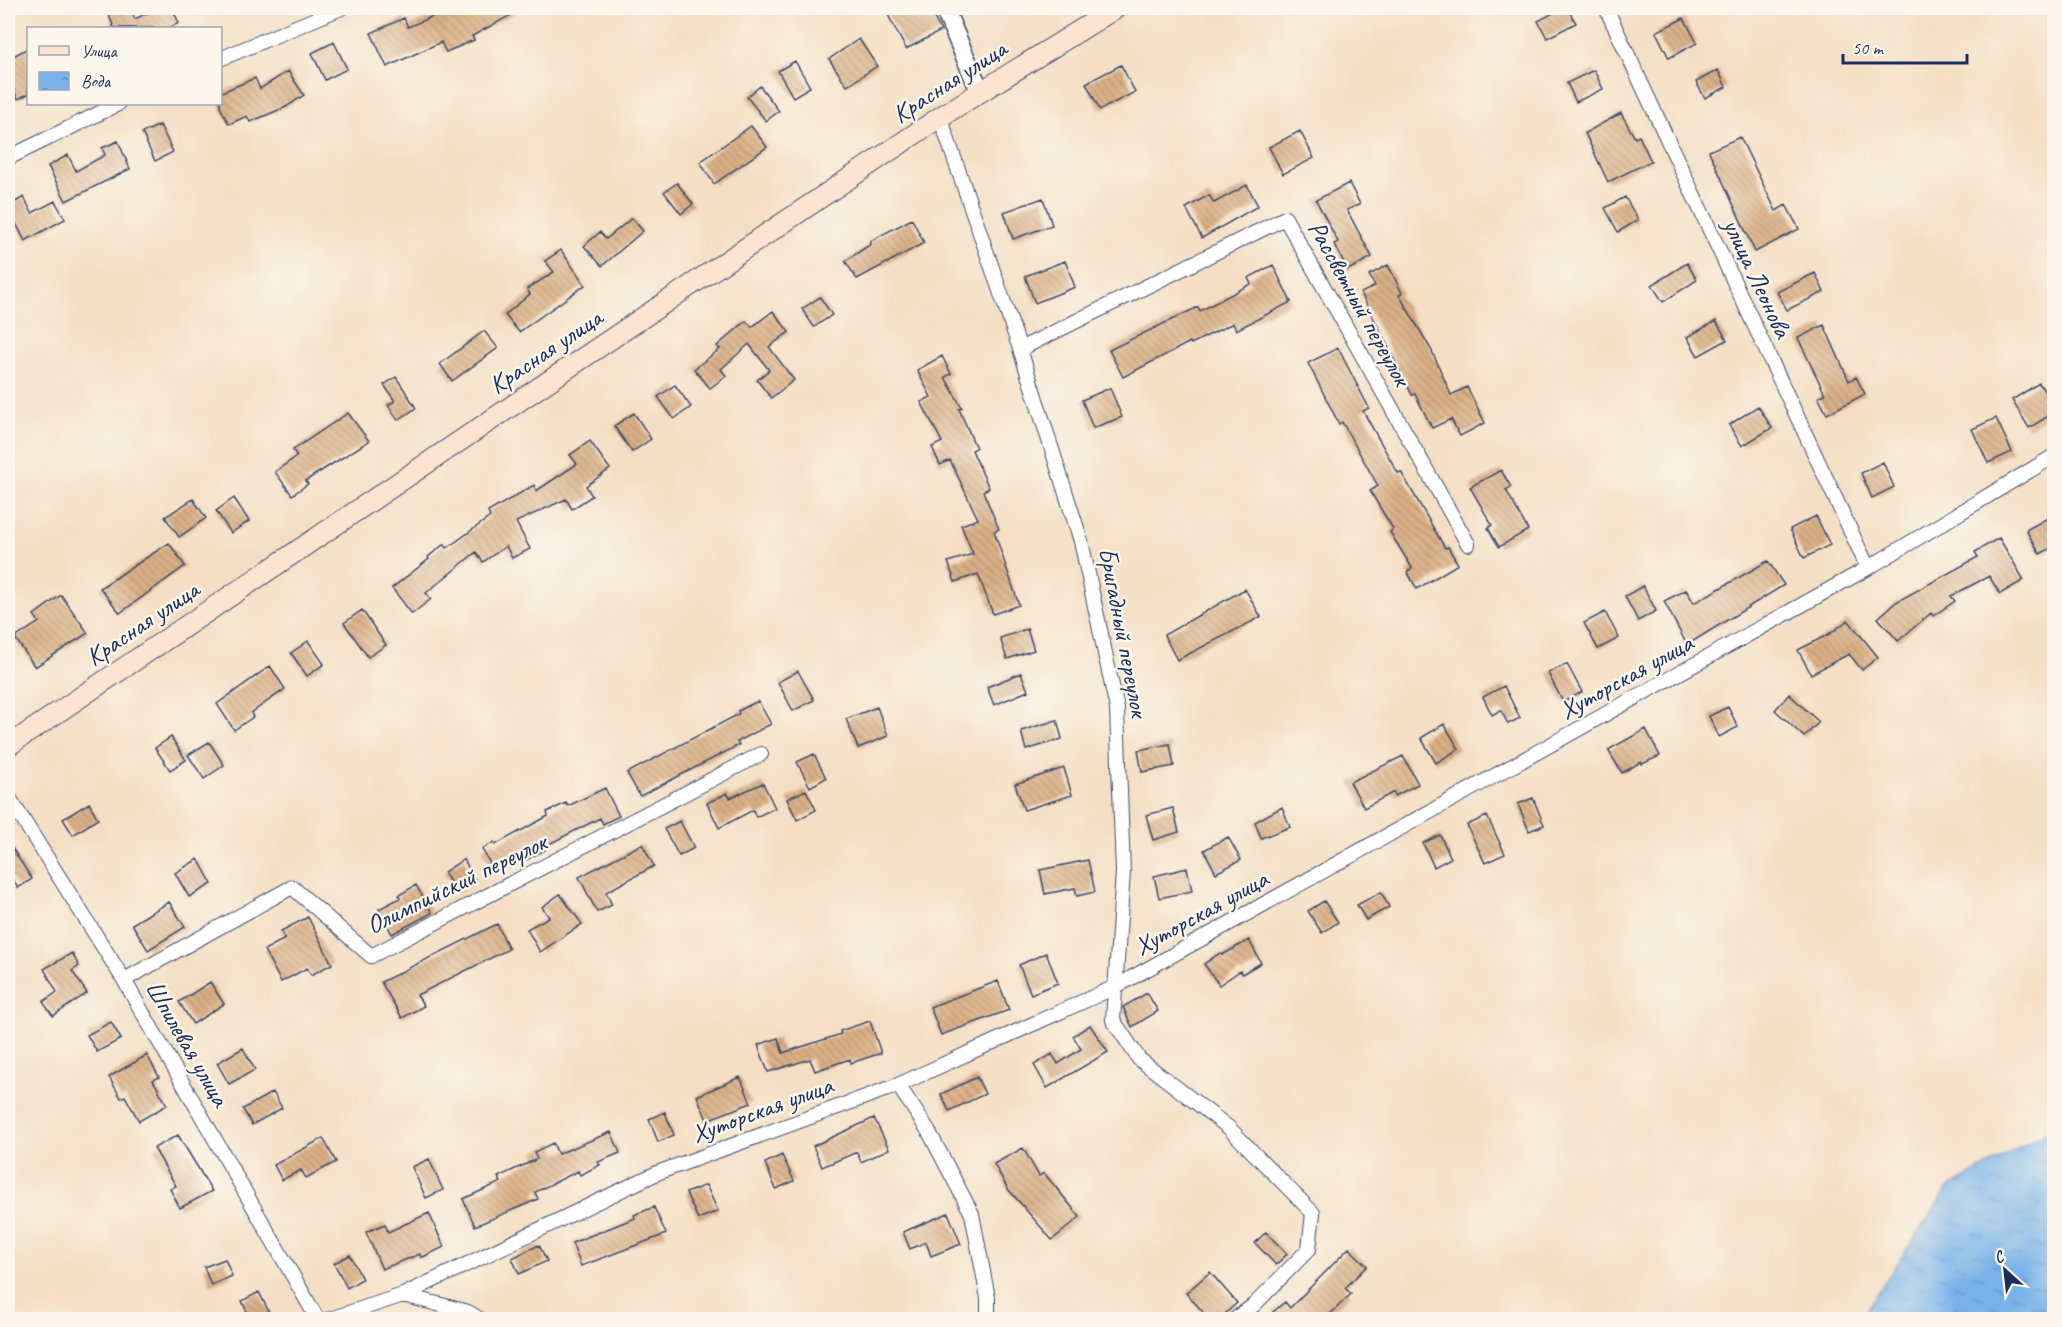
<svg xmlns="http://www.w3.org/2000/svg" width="2062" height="1327" font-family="Caveat,sans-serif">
<defs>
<pattern id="water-ripples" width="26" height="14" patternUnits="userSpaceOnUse" patternTransform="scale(1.5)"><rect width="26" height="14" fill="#78b2e9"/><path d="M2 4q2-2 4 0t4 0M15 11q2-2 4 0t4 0" fill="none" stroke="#6291c0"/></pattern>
<pattern id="building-back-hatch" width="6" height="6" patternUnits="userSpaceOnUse" patternTransform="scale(1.5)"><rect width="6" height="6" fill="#dbb085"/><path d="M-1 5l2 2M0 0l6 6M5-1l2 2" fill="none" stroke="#b19070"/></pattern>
</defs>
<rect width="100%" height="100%" fill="#fbf7ec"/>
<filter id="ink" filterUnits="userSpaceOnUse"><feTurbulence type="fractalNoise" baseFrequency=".0167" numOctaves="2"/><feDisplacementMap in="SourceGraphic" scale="12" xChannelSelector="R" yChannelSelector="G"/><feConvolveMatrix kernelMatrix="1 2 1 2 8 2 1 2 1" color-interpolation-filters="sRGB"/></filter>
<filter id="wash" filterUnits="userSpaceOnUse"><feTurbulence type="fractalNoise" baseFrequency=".008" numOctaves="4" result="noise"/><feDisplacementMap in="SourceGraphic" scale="24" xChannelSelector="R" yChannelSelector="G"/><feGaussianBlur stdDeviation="1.35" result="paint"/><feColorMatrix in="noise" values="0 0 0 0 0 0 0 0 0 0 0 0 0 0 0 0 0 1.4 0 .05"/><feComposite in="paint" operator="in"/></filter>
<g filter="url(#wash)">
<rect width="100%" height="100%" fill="#f4dfc4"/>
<!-- water -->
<path fill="url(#water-ripples)" stroke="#4a70a4" stroke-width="1.5" d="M2054,1128V1319H1860L1948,1188Z"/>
<g id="blocks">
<!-- building -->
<path fill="url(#building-back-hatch)" d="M126,8H130L135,19L158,8H172L179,23L169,28H114L109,15Z
M452,8H524L472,36L474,40L446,52L441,42L387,67L371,33L404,18L408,27Z
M897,8H929L941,31L906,49L887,13Z
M1563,8H1567L1576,23L1547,38L1538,21Z
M1684,18L1697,43L1669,58L1656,32Z
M859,39L877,66L847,86L829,59Z
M334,42L347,69L325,80L312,53Z
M28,48V94L18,99L8,77V59Z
M795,61L810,87L793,97L778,71Z
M1121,65L1135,92L1100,110L1086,83Z
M1594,70L1603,89L1576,102L1567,83Z
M1718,70L1726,87L1705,98L1696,82Z
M288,71L304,95L286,107L250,122L247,116L229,124L220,107V93L255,78L260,89Z
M760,86L779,111L766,121L747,97Z
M1621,113L1635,138L1639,136L1651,161L1608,182L1585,133Z
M160,125L173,152L155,161L142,133Z
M751,126L767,147L714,184L700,162Z
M1300,131L1314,158L1283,174L1269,147Z
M1740,137L1776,211L1786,205L1799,229L1755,252L1709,151Z
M118,141L130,169L66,201L48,166L68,155L76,171L105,155L102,148Z
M677,183L693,204L681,214L664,192Z
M1349,183L1360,204L1347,210L1372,257L1348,270L1334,244L1338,242L1316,200Z
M1247,185L1258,206L1202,238L1186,208L1209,195L1214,203Z
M24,197L32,213L55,201L65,219L25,241L8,208V206Z
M1625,197L1638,220L1618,232L1605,208Z
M1043,198L1052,225L1013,239L1004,212Z
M632,218L643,231L602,266L584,246L600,232L606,239Z
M912,219L924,243L857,279L845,261L871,244L870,241Z
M561,250L585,285L519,332L505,315L530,294L527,289L554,272L545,261Z
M1065,261L1075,287L1035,303L1025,276Z
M1687,263L1697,280L1663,302L1652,285Z
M1273,265L1291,302L1236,330L1233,323L1191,344L1190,342L1123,377L1109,350L1198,307L1200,311L1251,284L1248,278Z
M1388,265L1402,293L1399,295L1432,351L1451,395L1467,387L1485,423L1460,436L1451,419L1432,428L1415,394L1412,395L1361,293L1375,286L1369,275Z
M1815,273L1824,292L1787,310L1777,292Z
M820,297L832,315L814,327L802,309Z
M773,311L789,332L769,347L794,380L771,398L757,380L769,370L749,344L721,369L726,376L710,388L694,369L720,349L717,346L746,321L752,327Z
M1716,321L1727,340L1698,356L1687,337Z
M1824,325L1849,381L1856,377L1865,394L1827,414L1818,397L1825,394L1798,338Z
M484,331L498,348L452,381L440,364Z
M1338,348L1369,408L1363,411L1398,473L1401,472L1445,548L1448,547L1458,564L1417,589L1407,572L1412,568L1390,532L1393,529L1370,491L1378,486L1342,422L1339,424L1308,363Z
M942,356L951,374L945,377L962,408L959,409L976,448L972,450L989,488L983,491L999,529L994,531L1019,605L993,614L978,574L955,582L948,562L973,554L961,525L978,519L950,460L940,465L932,447L942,442L921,402L931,397L917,370Z
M396,377L416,408L398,420L388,405L395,401L384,385Z
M2039,383L2055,407V412L2029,428L2012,400Z
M675,385L691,407L674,419L658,397Z
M1110,388L1122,417L1093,428L1082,400Z
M1758,406L1772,428L1742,446L1729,425Z
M348,413L369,441L305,481L308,484L292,495L275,472L297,456L293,450Z
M634,413L651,439L632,452L614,426Z
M1996,418L2012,452L1988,463L1972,429Z
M590,441L610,469L586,486L592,496L572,509L566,499L516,522L530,549L512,558L506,546L483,562L476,552L426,593L431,599L412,614L392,588L429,559L428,557L444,544L447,548L490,517L488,512L534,485L536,491L577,464L570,455Z
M1883,462L1894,487L1872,498L1861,473Z
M1501,470L1511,487L1506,490L1528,530L1499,547L1488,528L1492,525L1470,487Z
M234,498L249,521L231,533L216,511Z
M193,499L206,518L179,537L165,517Z
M2055,514V546L2040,554L2026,530Z
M1816,516L1830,545L1804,558L1790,529Z
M1999,538L2024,580L2000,594L1989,576L1951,596L1955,601L1933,616L1931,613L1898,641L1878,618L1896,602L1978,557L1975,552Z
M169,543L185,566L120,613L100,588Z
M1768,561L1784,585L1687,645L1664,601L1686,590L1694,603Z
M1643,586L1656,611L1638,621L1625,596Z
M1245,589L1261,617L1177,660L1164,635Z
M61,595L88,633L35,667L15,638L39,622L34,615Z
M362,610L386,645L368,657L344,623Z
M1605,612L1619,638L1598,649L1584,623Z
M1848,620L1878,657L1862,670L1849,654L1811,674L1798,650L1831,633Z
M1027,629L1034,650L1007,659L1000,638Z
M308,641L324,664L307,676L291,653Z
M1567,664L1582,692L1563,702L1548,673Z
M270,666L285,689L251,713L253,717L234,730L217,704Z
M798,671L814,700L793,711L778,682Z
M1021,673L1028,691L994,705L987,687Z
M1504,686L1520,718L1508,724L1501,710L1492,715L1483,697Z
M1789,694L1819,722L1804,737L1775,710Z
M758,701L771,724L737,742L739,745L640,796L627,773L739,714L738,711Z
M877,707L888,736L858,748L846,719Z
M1728,707L1738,727L1719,737L1709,716Z
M1057,720L1062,739L1026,750L1021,731Z
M1444,724L1459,749L1436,763L1421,738Z
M1646,729L1660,756L1642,764L1641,762L1622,773L1608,750Z
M171,737L186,760L170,770L155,748Z
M209,742L224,765L204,779L188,755Z
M1170,744L1174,766L1142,772L1138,750Z
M814,754L826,778L810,787L797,762Z
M1403,756L1418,784L1395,796L1394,792L1364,808L1350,782Z
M1064,768L1072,795L1024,810L1015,784Z
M763,783L775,808L756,817L753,810L719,828L707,803L727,793L730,798Z
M605,788L619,816L603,824L600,818L543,847L545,850L524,861L521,856L494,871L482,849L494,842L495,845L548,816L547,812L566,803L568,806Z
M806,790L816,810L797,820L787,799Z
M1533,798L1544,825L1529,831L1518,804Z
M89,803L98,819L73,835L63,819Z
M1282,807L1290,827L1261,838L1255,822Z
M1173,808L1179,832L1153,840L1146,815Z
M1487,816L1505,854L1485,863L1467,825Z
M680,821L694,848L679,856L664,829Z
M1440,835L1451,858L1434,867L1423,843Z
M1228,837L1241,860L1216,873L1204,850Z
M8,842L32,879L18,888L8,872Z
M642,844L654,866L606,892L612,905L597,912L579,877Z
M198,859L212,884L189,897L175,873Z
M464,859L475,881L457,894L444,872Z
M1088,860L1095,892L1077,896L1075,888L1045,894L1040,870Z
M1187,868L1192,891L1159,898L1154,876Z
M416,885L432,913L392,934L379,909L400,898L399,895Z
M1381,892L1389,907L1366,920L1357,905Z
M560,894L582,924L540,952L527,929L549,917L542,907Z
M1324,901L1338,922L1322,933L1308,911Z
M169,902L185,927L148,950L132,924Z
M308,917L332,964L311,975L307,968L281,982L264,950L285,939L281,931Z
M497,924L509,949L417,995L424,1006L402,1018L381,982Z
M1249,940L1261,963L1242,974L1240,971L1219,985L1204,964L1220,953L1222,955Z
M72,953L79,966L72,971L87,993L53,1016L43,1002L57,992L44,969Z
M1046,953L1058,983L1031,994L1019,965Z
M998,981L1009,1010L941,1035L930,1007Z
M210,982L224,1004L193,1024L179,1002Z
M1147,993L1158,1011L1132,1027L1123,1007Z
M870,1021L881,1053L851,1063L850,1059L815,1071L810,1059L768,1072L758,1045L778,1038L783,1053L841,1034L840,1031Z
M111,1022L121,1039L97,1052L87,1035Z
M1090,1025L1108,1052L1047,1088L1034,1065L1052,1054L1058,1064L1081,1049L1073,1036Z
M243,1048L255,1070L229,1084L217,1063Z
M147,1055L159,1077L153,1080L167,1105L139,1121L125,1096L121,1098L109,1077Z
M740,1077L751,1103L707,1120L697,1096Z
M977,1077L985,1094L949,1111L941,1094Z
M273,1092L282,1108L252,1125L243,1109Z
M665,1112L674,1135L658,1142L649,1119Z
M874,1118L889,1149L861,1162L857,1152L822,1167L813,1146Z
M611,1132L620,1153L598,1162L600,1165L580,1175L578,1171L535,1192L538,1199L475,1226L463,1199L501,1182L498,1177L537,1159L534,1152L553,1143L558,1154Z
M178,1135L212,1191L180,1208L170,1189L176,1186L154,1148Z
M323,1138L336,1162L306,1178L301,1170L282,1180L274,1165Z
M1023,1148L1039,1176L1044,1173L1080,1217L1052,1240L1008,1189L994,1164Z
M782,1155L794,1181L776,1189L765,1163Z
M429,1159L443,1190L426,1198L412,1167Z
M706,1185L718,1211L698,1219L686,1193Z
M654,1207L666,1234L581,1266L572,1243L635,1218L634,1215Z
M429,1213L444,1247L421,1258L420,1254L382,1269L366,1232L385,1224L388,1232Z
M948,1213L961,1244L931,1256L926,1242L910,1249L903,1232Z
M1266,1232L1287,1254L1276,1265L1255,1243Z
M539,1245L547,1261L519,1274L512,1258Z
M1349,1248L1367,1266L1345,1288L1351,1294L1324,1320H1278L1273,1312L1285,1302L1290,1308Z
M350,1255L362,1279L347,1288L334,1263Z
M225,1259L232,1276L211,1285L204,1267Z
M1210,1272L1237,1303L1218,1320H1210L1186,1293Z
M259,1292L273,1320H251L242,1301Z"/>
</g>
</g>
<g filter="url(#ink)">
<use href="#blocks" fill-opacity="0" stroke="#3c496d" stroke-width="1.5"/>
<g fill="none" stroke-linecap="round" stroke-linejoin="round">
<!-- minor casing -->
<g stroke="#3c496d" stroke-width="16">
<path id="minor" d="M1606,8L1868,568
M220,59L341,8
M940,117L1020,349L1081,541L1117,709L1123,872L1113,1020L1139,1059L1228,1127L1313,1213L1309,1249L1254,1305L1234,1320
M8,158L118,104
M1020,349L1285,218L1468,544
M8,796L124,980L318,1320
M124,980L292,887L371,956L761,754
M898,1085L928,1130L972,1214L988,1298V1320
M403,1295L468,1312L481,1320
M327,1320L403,1295L657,1173L898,1085L1115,987L1868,568L2054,456"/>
</g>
<!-- tertiary casing -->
<g stroke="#3c496d" stroke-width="21">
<path id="tertiary" d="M944,8L980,91"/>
</g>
<!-- secondary casing -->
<g stroke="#3c496d" stroke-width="22">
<path id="secondary" d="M8,746L940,117L1116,8"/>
</g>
<!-- minor -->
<use href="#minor" stroke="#fff" stroke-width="14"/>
<!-- tertiary -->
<use href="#tertiary" stroke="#fff" stroke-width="18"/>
<!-- secondary -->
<use href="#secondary" stroke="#fde4d1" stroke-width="20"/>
</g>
</g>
<g text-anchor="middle" stroke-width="5" stroke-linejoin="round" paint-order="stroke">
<!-- street labels -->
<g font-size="26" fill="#1b2f5e" stroke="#fbf7ec">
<text transform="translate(949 81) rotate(-33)" y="9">Красная улица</text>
<text transform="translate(1758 278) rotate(65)" y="9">улица Леонова</text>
<text transform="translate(1360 303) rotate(61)" y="9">Рассветный переулок</text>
<text transform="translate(545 351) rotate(-34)" y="9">Красная улица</text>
<text transform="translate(142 623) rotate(-34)" y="9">Красная улица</text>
<text transform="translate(1124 632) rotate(79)" y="9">Бригадный переулок</text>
<text transform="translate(1626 676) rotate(-29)" y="9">Хуторская улица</text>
<text transform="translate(456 883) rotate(-26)" y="9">Олимпийский переулок</text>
<text transform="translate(1201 912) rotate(-29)" y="9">Хуторская улица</text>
<text transform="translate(188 1043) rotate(60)" y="9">Шпилевая улица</text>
<text transform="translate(762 1109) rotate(-20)" y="9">Хуторская улица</text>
</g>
</g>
<!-- margin -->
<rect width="2062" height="1327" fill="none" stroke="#fbf7ec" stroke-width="30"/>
<!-- legend -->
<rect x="27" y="27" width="195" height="78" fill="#fbf7ec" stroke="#a1a7b3" stroke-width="1.5"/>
<rect x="39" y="46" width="30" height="9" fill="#fde4d1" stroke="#a1a7b3" stroke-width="1.5"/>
<text x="81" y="57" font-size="18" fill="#1b2f5e">Улица</text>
<rect x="39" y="72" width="30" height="18" fill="url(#water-ripples)" stroke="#a1a7b3" stroke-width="1.5"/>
<text x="81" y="87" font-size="18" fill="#1b2f5e">Вода</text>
<!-- north arrow -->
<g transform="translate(2005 1270) rotate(333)" stroke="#fbf7ec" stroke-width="4.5" paint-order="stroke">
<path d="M0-4.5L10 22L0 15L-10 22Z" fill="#1b2f5e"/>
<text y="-9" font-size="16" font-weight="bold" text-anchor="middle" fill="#1b2f5e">С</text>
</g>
<!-- scale -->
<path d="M1843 54v9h124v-9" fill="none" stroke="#1b2f5e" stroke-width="3"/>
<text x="1852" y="54" font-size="18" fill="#1b2f5e" stroke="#fbf7ec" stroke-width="4.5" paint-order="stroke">50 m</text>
</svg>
